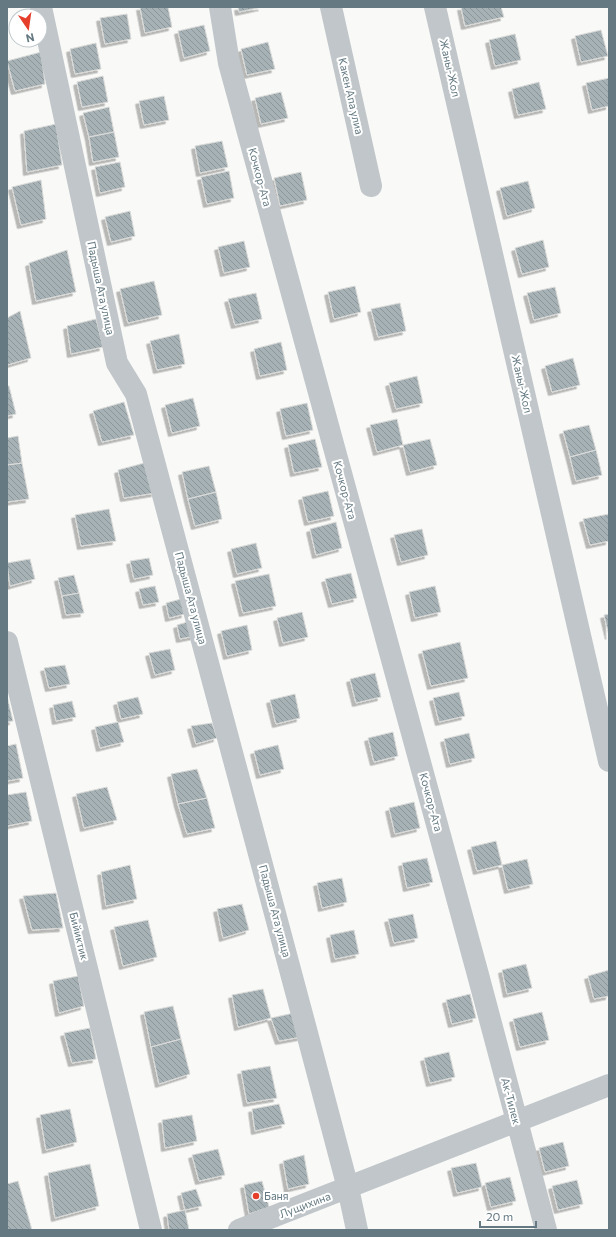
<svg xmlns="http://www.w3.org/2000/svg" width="616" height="1237" font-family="Commissioner,sans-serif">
<defs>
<pattern id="building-back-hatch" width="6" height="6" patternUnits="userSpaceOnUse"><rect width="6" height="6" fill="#a7b2b6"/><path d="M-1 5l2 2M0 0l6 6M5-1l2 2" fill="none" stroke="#8c9699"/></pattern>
<filter id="shadow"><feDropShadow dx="-3.5" dy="3.5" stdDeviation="0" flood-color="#0004"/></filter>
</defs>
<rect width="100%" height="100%" fill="#f9f9f7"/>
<!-- building -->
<path fill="url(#building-back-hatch)" stroke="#dbdbd9" filter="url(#shadow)" d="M140,7H168L172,27L145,33Z
M238,7H262L239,12Z
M461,7H501L504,17L465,26Z
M127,14L131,39L105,44L100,18Z
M204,25L210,51L184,58L178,31Z
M601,30L608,56L581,62L575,36Z
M515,34L521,60L495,66L489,40Z
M268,42L275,69L247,75L241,49Z
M96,43L101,69L75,74L70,49Z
M41,52L45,84L15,91L7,61Z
M103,76L108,102L82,107L77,82Z
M609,78V106L592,110L586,83Z
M539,82L546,109L518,115L512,89Z
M281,92L288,118L261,124L255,98Z
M164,96L169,120L144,125L139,101Z
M109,107L114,132L89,137L83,113Z
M56,124L62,165L27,172L24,131Z
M114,132L119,157L93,162L89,137Z
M222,141L228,167L200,173L195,146Z
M120,162L125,187L100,193L95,167Z
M229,171L234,198L207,204L201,177Z
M301,172L307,200L280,206L274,178Z
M41,180L46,219L21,225L12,187Z
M528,181L535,208L507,216L500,188Z
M130,211L135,236L111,242L105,217Z
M543,240L549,267L522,274L515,248Z
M244,241L250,267L224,273L218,247Z
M67,250L76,292L36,301L29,263Z
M154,281L162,315L128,323L120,289Z
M355,286L361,312L334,319L328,292Z
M555,287L561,313L534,320L527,293Z
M256,293L262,319L235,325L228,299Z
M400,303L406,331L378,337L371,309Z
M20,311L31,358L7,365V318Z
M96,319L103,347L71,354L67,326Z
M179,334L185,364L157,370L150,341Z
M281,342L287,370L260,376L254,349Z
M573,358L580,385L552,392L545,366Z
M417,376L423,403L396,409L389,383Z
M7,386H9L16,414L7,416Z
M193,398L200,426L172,433L165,405Z
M124,402L134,435L102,442L93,411Z
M307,403L313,430L286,436L280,409Z
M397,419L403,445L377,452L370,425Z
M589,425L596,450L570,457L563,431Z
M18,436L22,463L7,465V438Z
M315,439L322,467L294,473L288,445Z
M430,439L437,465L410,472L403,445Z
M596,450L602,475L576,481L570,457Z
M148,462L155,493L124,498L118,470Z
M22,463L29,499L7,502V465Z
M209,466L216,492L188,499L182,472Z
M328,491L334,516L308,522L302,497Z
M216,492L222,519L195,526L188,499Z
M109,509L116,541L81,546L75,515Z
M609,514V541L590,545L583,519Z
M336,522L342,548L316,555L310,529Z
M422,529L428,555L401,562L394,535Z
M256,543L262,568L237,574L231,549Z
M149,558L153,575L134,579L130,561Z
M30,559L35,579L10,586L7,563Z
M351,573L357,598L332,604L325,579Z
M269,574L276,606L243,613L235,581Z
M74,575L79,593L62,596L58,578Z
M155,586L159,602L143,605L139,589Z
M435,586L441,612L415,618L409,592Z
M79,593L84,613L66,615L62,596Z
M181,599L185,614L169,618L166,603Z
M302,612L308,637L283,643L277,618Z
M609,614V636L604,615Z
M191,621L195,636L180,639L177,625Z
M247,625L252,650L227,656L221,631Z
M460,642L468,678L431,686L422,651Z
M170,649L175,670L155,675L149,653Z
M65,665L70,684L49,688L44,668Z
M375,673L381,697L356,703L350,679Z
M459,692L465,716L439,722L433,698Z
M295,694L300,718L276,724L270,700Z
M7,696L13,721L7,722Z
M138,697L143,714L121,719L117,702Z
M72,701L76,717L56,721L53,705Z
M118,722L124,742L100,748L95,727Z
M212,723L217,738L196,744L191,726Z
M393,732L398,756L374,762L368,738Z
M469,733L475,758L450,764L444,739Z
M16,744L23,778L7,781V746Z
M278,745L284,769L260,775L254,751Z
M197,769L207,798L178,804L171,774Z
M107,787L117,820L84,828L76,794Z
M26,792L32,821L7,826V795Z
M207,798L215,828L187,834L178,804Z
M414,802L420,828L395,834L389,808Z
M496,841L502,865L477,871L471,847Z
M427,858L433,882L407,888L402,863Z
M527,859L533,884L508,890L502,865Z
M130,865L137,899L106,906L101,872Z
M342,878L347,902L322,908L317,883Z
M56,893L63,928L32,930L23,896Z
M242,904L249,930L223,938L217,909Z
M413,914L418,938L394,943L388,919Z
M148,920L157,957L123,966L114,927Z
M354,930L359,954L335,959L330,935Z
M526,964L532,988L507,994L502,970Z
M609,970V996L594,999L588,976Z
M78,976L84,1006L59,1013L53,981Z
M263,989L271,1018L238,1027L232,995Z
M470,994L476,1018L452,1024L446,1000Z
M173,1006L181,1039L151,1047L144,1012Z
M542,1012L549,1040L520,1047L513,1019Z
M294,1013L301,1037L279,1041L271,1018Z
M90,1028L96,1059L72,1063L64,1033Z
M181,1039L190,1074L159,1084L151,1047Z
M449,1052L455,1077L430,1083L424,1058Z
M270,1066L277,1098L247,1103L241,1071Z
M279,1104L285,1124L255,1131L252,1109Z
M70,1109L77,1142L46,1150L40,1115Z
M192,1115L197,1141L165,1148L162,1120Z
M563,1142L569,1166L545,1172L539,1148Z
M218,1149L225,1175L199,1181L192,1155Z
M304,1155L309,1184L288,1189L283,1161Z
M476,1163L482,1187L457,1193L451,1168Z
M90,1164L99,1206L55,1218L48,1173Z
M510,1177L516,1201L491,1207L485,1183Z
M577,1180L583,1204L558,1210L552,1186Z
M18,1181L32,1230H7V1184Z
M262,1181L269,1207L249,1214L244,1185Z
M196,1189L202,1206L185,1210L181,1193Z
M185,1210L189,1230H169L167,1214Z"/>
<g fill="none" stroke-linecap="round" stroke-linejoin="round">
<!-- minor -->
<path stroke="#c0c6c9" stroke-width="22" d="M41,7L117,363L136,394L303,1018L348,1188L357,1230
M220,7L229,63L477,971L546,1230
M331,7L371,186
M435,7L609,761
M7,642L151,1230
M239,1230L609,1085"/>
</g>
<!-- markers -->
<circle fill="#e53e2b" stroke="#fff" stroke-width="1.5" cx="256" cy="1196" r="4"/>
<g text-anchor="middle" stroke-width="4" stroke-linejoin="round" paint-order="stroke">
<!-- street labels -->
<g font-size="11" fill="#647982" stroke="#fff">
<text transform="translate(450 68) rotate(77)" y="4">Жаны-Жол</text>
<text transform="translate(351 96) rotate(77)" y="4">Какен Апа улиа</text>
<text transform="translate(260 177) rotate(75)" y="4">Кочкор-Ата</text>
<text transform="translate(101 288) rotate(78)" y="4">Падыша Ата улица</text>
<text transform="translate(522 384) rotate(77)" y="4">Жаны-Жол</text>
<text transform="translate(345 490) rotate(75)" y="4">Кочкор-Ата</text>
<text transform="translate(191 598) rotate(75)" y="4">Падыша Ата улица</text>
<text transform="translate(431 802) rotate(75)" y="4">Кочкор-Ата</text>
<text transform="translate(275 911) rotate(75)" y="4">Падыша Ата улица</text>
<text transform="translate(79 936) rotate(76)" y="4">Бийиктик</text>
<text transform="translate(511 1101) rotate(75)" y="4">Ак-Тилек</text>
<text transform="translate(305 1205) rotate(-21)" y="4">Лущихина</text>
</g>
<!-- poi labels -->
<g font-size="11" fill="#647982" stroke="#fff" text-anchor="start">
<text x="264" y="1200">Баня</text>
</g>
</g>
<!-- border -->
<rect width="616" height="1237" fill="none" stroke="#647982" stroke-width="16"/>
<!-- north arrow -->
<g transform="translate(28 28) rotate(167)"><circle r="19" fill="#ffffff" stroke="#c1c9cd"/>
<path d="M0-3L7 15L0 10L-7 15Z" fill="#e53e2b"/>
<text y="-6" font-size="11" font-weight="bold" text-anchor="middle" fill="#647982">N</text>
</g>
<!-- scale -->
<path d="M480 1221v6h56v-6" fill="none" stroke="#647982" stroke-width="2"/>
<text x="486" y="1221" font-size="12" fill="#647982" stroke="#ffffff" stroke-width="3" paint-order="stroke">20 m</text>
</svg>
